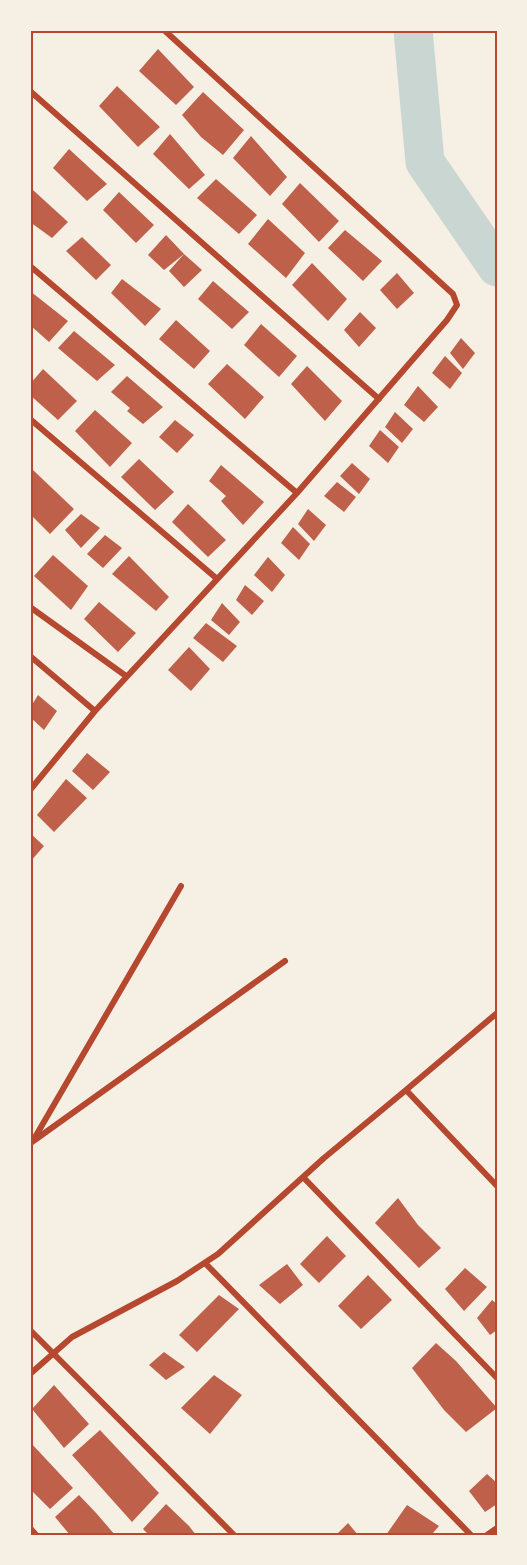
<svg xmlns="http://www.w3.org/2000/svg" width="527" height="1565" font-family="'Noto Sans',sans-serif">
<rect width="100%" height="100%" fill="#f6efe4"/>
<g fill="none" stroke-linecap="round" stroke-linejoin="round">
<!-- river -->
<path stroke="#c9d6d2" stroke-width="39" d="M413,30L425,162L497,267"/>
</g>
<!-- building -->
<path fill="#bf614a" d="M158,49L194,87L176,105L139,71Z
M117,86L160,127L138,147L99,106Z
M203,92L244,130L223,155L201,137L182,115Z
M170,134L205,175L189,189L153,154Z
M251,136L287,177L270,196L233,158Z
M69,149L107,184L87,201L53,168Z
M216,179L257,215L239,234L197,198Z
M300,183L339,221L319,242L282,204Z
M33,190L68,222L52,238L30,222V193Z
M119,192L154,225L136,243L103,210Z
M268,219L305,253L286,278L248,244Z
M345,230L382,261L363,281L328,248Z
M166,235L184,254L164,270L148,255Z
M82,237L111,265L96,280L66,251Z
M184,254L202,270L184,287L169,271Z
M312,263L347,299L328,321L292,285Z
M397,273L414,293L397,309L380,290Z
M122,279L161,309L145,326L111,293Z
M213,281L249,312L232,329L198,299Z
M30,291L68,321L49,342L30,325Z
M360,312L376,328L359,347L344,330Z
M176,320L210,351L194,369L159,339Z
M261,324L297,356L279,377L244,345Z
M74,331L115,365L97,381L58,348Z
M461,338L475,353L463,369L450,353Z
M445,356L462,373L450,389L432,373Z
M227,364L264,397L245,419L208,384Z
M307,366L342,401L325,421L291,384Z
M43,369L77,401L58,420L30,395V384Z
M127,376L163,407L143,424L127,411L130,408L111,392Z
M418,386L438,407L424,422L404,405Z
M95,410L132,443L110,467L75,431Z
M395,412L413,429L402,443L385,427Z
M175,420L194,435L177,453L159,437Z
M380,430L399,447L388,463L369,446Z
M139,459L174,492L155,510L121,477Z
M352,463L370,479L359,494L340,476Z
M221,465L264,502L243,525L221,501L226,496L209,481Z
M33,470L74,509L50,534L30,514V473Z
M337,482L356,497L344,512L324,496Z
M188,504L226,540L208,557L172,522Z
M308,509L326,525L314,541L298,524Z
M81,514L100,528L81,548L65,530Z
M293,527L310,544L299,560L281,543Z
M105,535L122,548L103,568L87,554Z
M53,555L88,586L71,610L34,576Z
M129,556L169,597L156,611L112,574Z
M268,557L285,575L272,592L254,575Z
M245,585L264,601L252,615L236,600Z
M99,602L136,633L118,652L84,619Z
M222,603L240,622L229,635L211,620Z
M206,623L237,646L223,662L193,638Z
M189,647L210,669L191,691L168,670Z
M38,695L57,711L44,730L30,717V708Z
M87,753L110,772L93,790L72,771Z
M66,779L87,798L54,832L37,815Z
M30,833L44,846L30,862Z
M398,1198L418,1225L441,1248L419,1268L375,1223Z
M327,1236L346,1256L319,1283L300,1264Z
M287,1264L303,1285L280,1304L259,1285Z
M465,1268L487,1287L464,1311L445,1289Z
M368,1275L392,1300L361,1329L338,1306Z
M219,1295L239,1309L197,1352L179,1335Z
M492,1300L497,1304V1330L490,1335L477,1318Z
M436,1343L456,1361L497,1408L466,1432L444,1410L412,1368Z
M164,1352L185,1367L166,1380L149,1365Z
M214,1375L242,1395L210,1434L181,1408Z
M54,1385L89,1424L64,1448L32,1409Z
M100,1430L159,1493L132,1522L72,1455Z
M30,1442L73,1488L50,1509L30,1489Z
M487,1474L497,1483V1504L485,1512L469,1491Z
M79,1495L97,1514L115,1535H70L55,1517Z
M166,1504L189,1526L196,1535H149L143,1529Z
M407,1505L439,1526L433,1533L436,1535H386Z
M348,1523L358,1535H336Z"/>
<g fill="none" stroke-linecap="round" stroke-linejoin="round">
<!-- minor -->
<path stroke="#b5482f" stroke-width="6" d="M30,91L379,399
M30,266L297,493
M30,419L216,578
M30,607L126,676
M30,656L95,711
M30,790L95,711L297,493L447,320L457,305L453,294L164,30
M406,1090L497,1013
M34,1139L181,886
M32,1142L285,961
M303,1177L497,1378
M205,1263L471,1535
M30,1330L234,1535
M30,1374L72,1337L177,1281L218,1254L324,1158L406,1090L497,1186
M30,1528L36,1535
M487,1535L497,1528"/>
</g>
<!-- border -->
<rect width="527" height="1565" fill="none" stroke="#f6efe4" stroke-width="63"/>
<rect x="32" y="32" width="464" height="1502" fill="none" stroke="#b5482f" stroke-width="2"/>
</svg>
